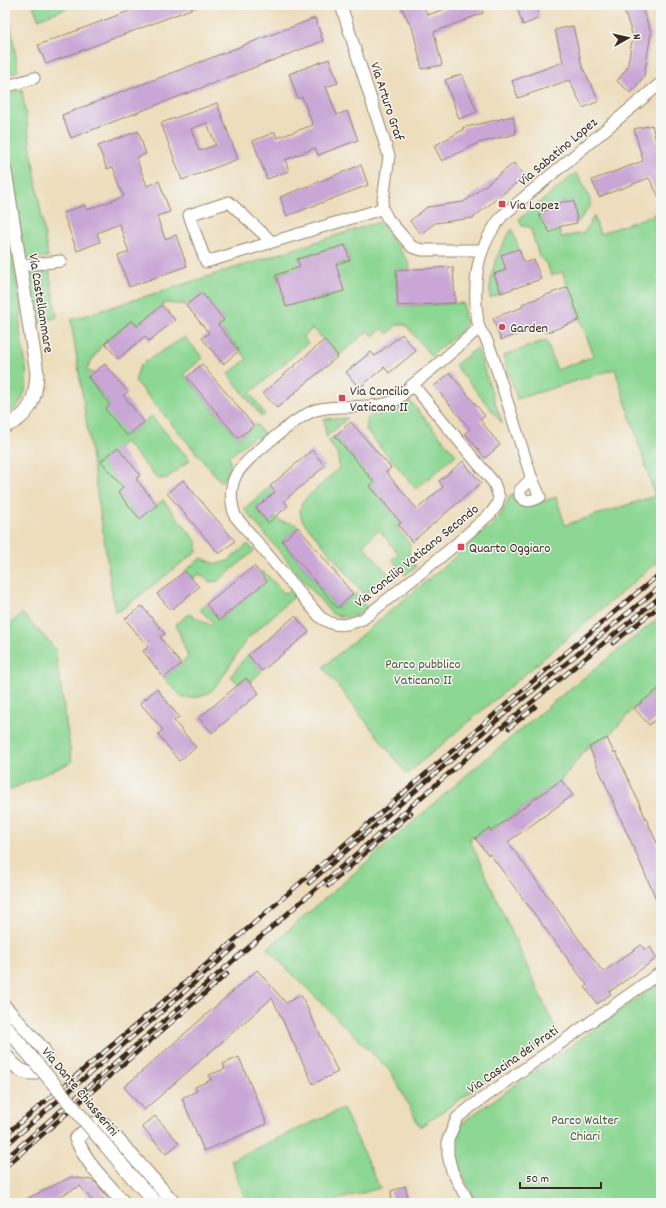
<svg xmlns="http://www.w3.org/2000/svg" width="666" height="1208" font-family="Dekko,sans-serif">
<rect width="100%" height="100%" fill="#f6f6f2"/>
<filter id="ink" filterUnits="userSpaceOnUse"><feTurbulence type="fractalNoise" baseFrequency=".025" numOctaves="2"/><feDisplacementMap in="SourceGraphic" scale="8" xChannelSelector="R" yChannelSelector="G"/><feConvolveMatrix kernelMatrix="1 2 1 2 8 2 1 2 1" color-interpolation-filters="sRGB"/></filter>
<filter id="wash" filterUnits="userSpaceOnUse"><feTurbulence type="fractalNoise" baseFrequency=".012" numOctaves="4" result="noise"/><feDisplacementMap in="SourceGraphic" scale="16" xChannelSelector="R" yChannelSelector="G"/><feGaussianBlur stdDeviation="0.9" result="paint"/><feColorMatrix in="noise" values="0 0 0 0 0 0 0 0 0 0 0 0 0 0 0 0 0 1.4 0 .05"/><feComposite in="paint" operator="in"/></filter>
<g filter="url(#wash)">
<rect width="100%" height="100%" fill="#edddbc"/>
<!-- green -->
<path fill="#8cd793" stroke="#648058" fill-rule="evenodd" d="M5,5H8L18,71L5,76Z
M33,5H72L73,6L38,19Z
M22,89L25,110L48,257L24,258L5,127V95Z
M576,173C582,183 589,193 591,205L577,223L573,201L562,202L540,214L559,228L561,237L584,233L594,216L600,234L661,212V559L407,774L323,667L454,558L499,518L510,496L517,495L525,507L556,497L565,525L655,496L615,369L517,399L503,356L546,340L557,370L594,356L562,272L551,276L548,266L539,256L530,227L522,226L519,219Z
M5,208L21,312C20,317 20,323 20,328C21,351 33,376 22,399C19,406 12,412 5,417Z
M379,222L409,262L410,270H396L398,306L463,303L466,323L461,331L431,356L406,325H396L388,334L382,329L373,336L368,331L338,356L313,328L303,337L308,343L250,393L265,414L262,417L228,374L247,359L218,325L224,320L202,293L187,305L166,303L162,305L137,326L132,320L101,346L86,370L94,373L88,378L110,405L127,436L151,416L190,460L167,478L158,479L125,442L101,461L123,488L118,493L139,519L163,500L197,542V551L121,610L115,612L71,320ZM345,245L350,260L326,267L344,291L310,301L306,287L299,303L286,307L276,275L289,270L292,279L302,276L298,259Z
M512,229L519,249L502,255L506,270L494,274L501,293L490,298C489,272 498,250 512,229Z
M49,269L57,317L34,325L26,271Z
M185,337L203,358L184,374L238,438L256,424L266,437L260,442L254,437L229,457L231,466L222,483L135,381L140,365Z
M477,348L502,423L455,365Z
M410,401L456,455L416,489L366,430L368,417L396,411Z
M348,418L326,437L324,419Z
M335,436L374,482L370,486L391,511L403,521L396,527L410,544L409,556L416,567L405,575L392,559L398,553L379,530L363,545L389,575L365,595L302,520L300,511L302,502L339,468L338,454L328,441Z
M270,486L275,492L256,508L268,523L276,517L280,521L295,524L298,527L282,541L337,608L355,593L368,609C353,617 346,620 331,613L244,509Z
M248,544L254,551L218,581L210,582L199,574L192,579L185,571L201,558L216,564L228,561Z
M263,571L284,593L290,591L295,596L246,640L218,684L210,692L200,697L183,698L164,678L188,657L176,624L189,614L210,625L213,622L200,610L206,604L219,620L266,581L260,573Z
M22,613L55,648L72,762L5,792V629Z
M661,616V687L634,708L607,738L588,747L561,780L491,831L489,828L475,838H469L557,1032L420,1127L391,1072L267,949L469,773L551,704Z
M248,655L262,671L250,682L246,678L238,684L231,676L243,660Z
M661,982V1203H477L456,1162L455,1137L461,1124L474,1114Z
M343,1108L380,1188L326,1203H246L231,1160Z"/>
<g id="blocks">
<!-- building -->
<path fill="#c9a6d5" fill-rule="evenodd" d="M145,5L199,6L46,64L38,45Z
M400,5H422L428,15L456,5H480L483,13L434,32L442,65L422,69L413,30Z
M516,5H536L540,18L523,25Z
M622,5H641L651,33L644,76L631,93L617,81L627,68L633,36Z
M315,18L323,41L71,138L62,115Z
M573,26L582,66L599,101L583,108L569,80L518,98L512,81L563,62L555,30Z
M329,59L338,83L326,87L337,115L347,111L358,140L318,155L315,148L285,160L289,171L267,179L253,141L275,132L277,138L313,125L302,97L298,99L289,74Z
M462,74L477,112L459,119L445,80Z
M217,103L238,159L182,180L161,123ZM207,123L216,145L199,151L191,129Z
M513,116L516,134L478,143L442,161L434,146L463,130L462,128Z
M652,125L661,162V201L649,178L599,197L592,180L643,161L634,129Z
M138,131L146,154L136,158L147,186L159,181L170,212L157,216L165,239L176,235L187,266L129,287L118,256L129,252L119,224L97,233L100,242L77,251L63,213L85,205L87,210L124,196L113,167L107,169L98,146Z
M514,163L525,176L473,218L435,223L421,234L410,221L427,207L464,202Z
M361,165L368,185L287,216L280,197Z
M574,201L577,223L562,226L550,233L539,215L548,209L562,202Z
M345,245L350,260L336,264L344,291L286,307L276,275L300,267L297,259Z
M519,249L524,263L534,260L541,279L501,293L494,274L506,270L501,255Z
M453,267L455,303L398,306L396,270Z
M568,287L580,320L545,333L542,325L501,340L493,318L523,307L522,304Z
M202,293L224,320L218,325L239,351L223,364L202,338L209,333L186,305Z
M162,305L175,320L149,341L145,336L118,359L105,343L132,320L137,326Z
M402,334L416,351L389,373L384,367L359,388L346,372L371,352L375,356Z
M324,340L338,356L277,408L263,393Z
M105,364L128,392L123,395L144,422L127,436L105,409L110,405L88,377Z
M202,364L254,426L238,438L187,377Z
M450,373L485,416L480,420L500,445L485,458L465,433L470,429L434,386Z
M351,422L391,468L386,472L417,509L443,487L439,481L463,461L481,483L412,542L398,525L401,523L370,486L374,482L335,436Z
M118,447L140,475L136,479L157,505L140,519L118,493L123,488L101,461Z
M312,450L325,466L284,501L288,506L268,523L256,508L275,492L270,486Z
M183,480L235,541L219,554L167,493Z
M298,527L353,594L337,608L282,541Z
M254,566L267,581L219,620L206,604Z
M185,571L199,587L171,610L157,594Z
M142,606L165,634L160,637L181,664L164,678L143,651L148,647L125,619Z
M295,616L309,632L262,671L248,655Z
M246,678L259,693L212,733L199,718Z
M661,687V715L649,725L634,708Z
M157,689L179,717L174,721L196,747L179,761L158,734L163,730L140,703Z
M607,738L614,753L616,752L661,852V910L589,747Z
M561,780L573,795L508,842L603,972L641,945L645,950L650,947L657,958L609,992L611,994L597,1004L585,987L587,985L490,854L488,855L475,838L489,828L491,831Z
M257,970L286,1003L301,995L338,1072L313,1084L272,998L144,1110L124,1087Z
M239,1057L267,1124L204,1151L182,1098L197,1091L195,1087L211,1080L209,1075L225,1069L223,1064Z
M155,1116L179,1143L166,1154L142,1127Z
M71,1177L91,1180L96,1183L112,1203H94L80,1186L46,1203H18Z
M405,1186L409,1203H392L391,1191Z"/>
</g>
</g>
<g filter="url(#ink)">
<use href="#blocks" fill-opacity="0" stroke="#94846d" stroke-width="1"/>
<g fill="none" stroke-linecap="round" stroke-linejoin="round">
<!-- minor casing -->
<g stroke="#94846d" stroke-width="13">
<path id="minor" d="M341,5L389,156L382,208
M5,87L34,78
M382,208L388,219L412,247L422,250H482
M272,242L229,202L189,215L206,262L375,211L382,208
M19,266L61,261
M413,385L494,483L499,497L497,505L491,513L448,551L363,619C346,626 335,628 320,617L235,516C231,502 229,489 236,475C244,460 299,415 316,410C340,403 370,411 394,401C400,398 407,390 412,385C435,367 457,348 479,328
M530,473L492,354C490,349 488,343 485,337C483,334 480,331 479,327C477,320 477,312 476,305C474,270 480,244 502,216L661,83
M531,476L540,497C533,500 526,504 520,496V490L529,481Z
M469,1203L452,1171L448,1155V1140L457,1118L472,1106L661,972"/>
</g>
<!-- tertiary casing -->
<g stroke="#94846d" stroke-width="15">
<path id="tertiary" d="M5,171L37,373C36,398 31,416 5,426
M5,1007L43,1049L47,1057L45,1061L34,1073C20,1074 14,1064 5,1055
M133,1178L156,1203
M124,1203L94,1169L84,1154L76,1139L92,1124L103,1123L174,1203"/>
</g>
<!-- minor -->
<use href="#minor" stroke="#fff" stroke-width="11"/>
<!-- tertiary -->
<use href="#tertiary" stroke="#fff" stroke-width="13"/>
<!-- rail casing -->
<g stroke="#3b2a1e" stroke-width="4.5">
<path id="rail" d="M613,643L661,605
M509,728L535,707
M309,883L510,709L661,586
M328,886L411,813
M5,1135C227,952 439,757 661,573
M5,1146L151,1021L235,947
M5,1159L516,715L661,596
M5,1167L227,974"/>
</g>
<!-- rail -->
<use href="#rail" stroke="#f6f6f2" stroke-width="3" stroke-dasharray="9" stroke-linecap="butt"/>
<!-- tertiary-bridge casing -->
<g stroke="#94846d" stroke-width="15" stroke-linecap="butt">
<path id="tertiary-bridge" d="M5,1026L133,1178"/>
</g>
<!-- tertiary-bridge -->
<use href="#tertiary-bridge" stroke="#fff" stroke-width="13"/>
</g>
</g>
<!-- markers -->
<g fill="#d1495b" stroke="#f6f6f2" stroke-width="1.5">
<rect x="498" y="200" width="8" height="8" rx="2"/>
<circle cx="502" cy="327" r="4"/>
<rect x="338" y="394" width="8" height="8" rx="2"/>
<rect x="457" y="543" width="8" height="8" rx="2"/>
</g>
<g text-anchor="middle" stroke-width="3" stroke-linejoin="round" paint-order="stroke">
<!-- street labels -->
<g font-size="14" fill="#3b2a1e" stroke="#f6f6f2">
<text transform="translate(388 101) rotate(72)" y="5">Via Arturo Graf</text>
<text transform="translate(557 151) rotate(-40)" y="5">Via Sabatino Lopez</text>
<text transform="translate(42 303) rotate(81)" y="5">Via Castellammare</text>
<text transform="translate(416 555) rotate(-39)" y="5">Via Concilio Vaticano Secondo</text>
<text transform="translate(512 1059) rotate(-35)" y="5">Via Cascina dei Prati</text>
<text transform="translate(81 1091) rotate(50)" y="5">Via Dante Chiasserini</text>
</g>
<!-- poi labels -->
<g font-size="14" fill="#3b2a1e" stroke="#f6f6f2" text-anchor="start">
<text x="510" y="209">Via Lopez</text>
<text x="510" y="332">Garden</text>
<text x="350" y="395">Via Concilio<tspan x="350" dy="16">Vaticano II</tspan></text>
<text x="469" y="552">Quarto Oggiaro</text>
</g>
<!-- park labels -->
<g font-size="14" fill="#4f553b" stroke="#f6f6f2">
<text x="423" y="668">Parco pubblico<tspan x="423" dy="16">Vaticano II</tspan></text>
<text x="585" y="1124">Parco Walter<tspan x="585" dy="16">Chiari</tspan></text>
</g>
</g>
<!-- margin -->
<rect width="666" height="1208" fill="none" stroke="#f6f6f2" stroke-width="20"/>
<!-- north arrow -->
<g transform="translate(628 38) rotate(82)" stroke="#f6f6f2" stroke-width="3" paint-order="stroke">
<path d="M0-3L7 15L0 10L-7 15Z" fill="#3b2a1e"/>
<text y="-6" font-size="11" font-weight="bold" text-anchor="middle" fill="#3b2a1e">N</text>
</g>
<!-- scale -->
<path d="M520 1182v6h81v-6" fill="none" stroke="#3b2a1e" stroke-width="2"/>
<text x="526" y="1182" font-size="12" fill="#3b2a1e" stroke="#f6f6f2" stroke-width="3" paint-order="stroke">50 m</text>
</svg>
